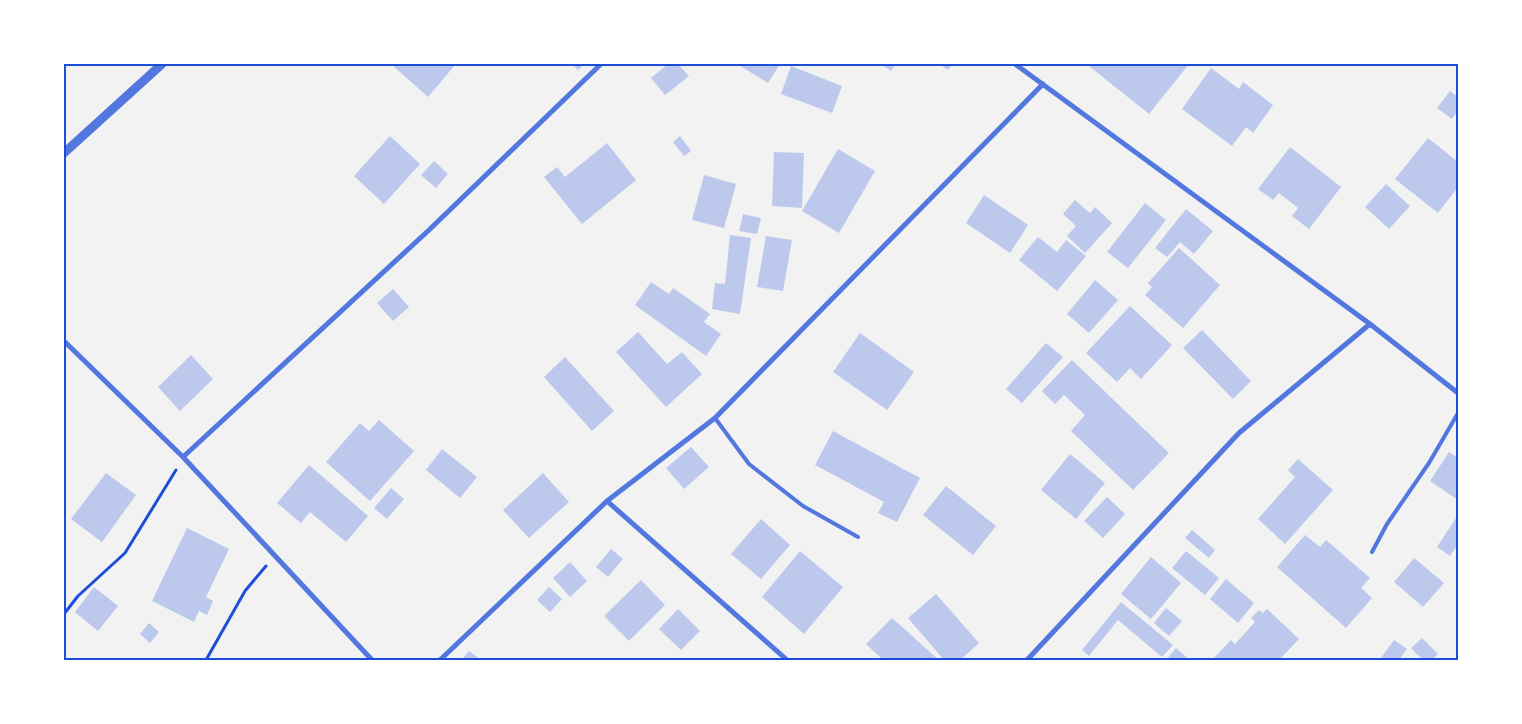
<svg xmlns="http://www.w3.org/2000/svg" width="1522" height="724" font-family="Raleway,sans-serif">
<rect width="100%" height="100%" fill="#f2f2f2"/>
<!-- building -->
<path fill="#bdc9ec" d="M391,64H456L428,97Z
M572,64H585L578,70Z
M668,64H678L689,76L665,95L651,78Z
M737,64H780L768,83Z
M881,64H896L891,71Z
M939,64H953L948,70Z
M1090,64H1189L1149,114L1089,66Z
M791,66L842,86L832,113L781,94Z
M1211,68L1239,89L1243,82L1273,105L1253,133L1246,127L1232,146L1182,109Z
M1450,91L1458,97V110L1452,119L1437,108Z
M390,136L420,164L384,204L354,176Z
M680,136L691,151L684,156L673,142Z
M1428,138L1458,162V187L1438,213L1395,179Z
M607,143L636,180L582,224L544,177L557,167L565,177Z
M1290,147L1341,187L1309,229L1292,216L1298,208L1279,193L1273,200L1258,189Z
M838,149L875,171L839,233L802,211Z
M774,152L804,153L802,208L772,206Z
M434,161L448,174L436,188L421,175Z
M704,175L736,184L724,228L692,220Z
M1386,184L1410,206L1389,229L1365,207Z
M984,195L1028,225L1010,253L966,223Z
M1075,200L1090,213L1095,207L1112,223L1085,253L1067,236L1076,226L1063,214Z
M1145,203L1166,220L1128,268L1107,252Z
M1186,209L1213,231L1194,254L1180,242L1167,257L1155,248Z
M743,214L761,218L757,234L739,231Z
M730,235L751,238L740,314L712,309L715,283L725,284Z
M766,236L792,240L783,291L757,287Z
M1038,237L1057,252L1066,240L1086,256L1057,291L1019,260Z
M1179,248L1220,285L1183,328L1145,295L1152,287L1148,283Z
M1095,280L1118,300L1089,333L1067,314Z
M651,282L669,294L673,288L710,314L704,322L721,334L706,356L635,305Z
M393,289L409,307L393,321L377,303Z
M1130,306L1172,345L1141,379L1130,368L1117,382L1086,353Z
M1202,330L1251,381L1233,399L1183,348Z
M638,332L667,364L682,352L702,374L666,407L616,352Z
M860,333L914,372L887,410L833,372Z
M1046,343L1063,357L1022,403L1006,389Z
M191,355L213,379L180,411L158,387Z
M565,357L614,411L592,431L544,377Z
M1072,360L1169,453L1133,490L1071,431L1085,415L1064,395L1055,404L1042,391Z
M379,420L414,451L370,501L326,462L360,423L369,431Z
M833,431L920,478L897,522L878,513L884,502L815,465Z
M691,447L709,467L684,489L666,468Z
M442,449L477,477L460,498L426,470Z
M1449,452L1458,458V500L1430,481Z
M1070,454L1105,483L1076,519L1041,490Z
M1298,459L1333,490L1285,544L1258,519L1295,477L1288,470Z
M309,465L368,516L346,542L310,512L301,523L277,503Z
M106,473L136,495L102,542L71,519Z
M543,473L569,502L529,538L503,510Z
M946,486L996,526L973,555L923,515Z
M391,488L404,499L387,519L374,508Z
M1107,497L1125,514L1103,538L1084,521Z
M1458,515V544L1450,556L1437,547Z
M761,519L790,545L761,579L731,554Z
M187,528L229,549L206,597L213,601L207,615L199,611L194,622L152,601Z
M1192,530L1215,550L1209,558L1185,538Z
M1305,535L1320,547L1326,540L1370,578L1361,588L1372,598L1346,628L1277,567Z
M611,549L623,559L608,577L596,567Z
M800,551L843,587L804,634L762,597Z
M1186,551L1219,578L1205,595L1172,568Z
M1151,557L1181,583L1151,619L1121,594Z
M1414,558L1444,583L1423,607L1394,582Z
M570,562L587,581L570,597L553,578Z
M1226,579L1254,603L1238,623L1210,599Z
M641,580L665,605L629,641L604,616Z
M94,587L118,606L98,631L75,612Z
M549,587L562,599L550,612L537,600Z
M936,594L979,643L960,660H944L908,618Z
M1121,602L1173,645L1162,657L1118,620L1089,656L1082,650Z
M1166,608L1182,621L1169,636L1154,623Z
M678,609L700,631L681,650L659,629Z
M1267,609L1299,639L1279,660H1212L1231,640L1235,644L1255,622L1251,618L1259,610L1263,613Z
M892,618L939,660H883L866,644Z
M149,623L159,632L150,643L140,634Z
M1422,638L1438,654L1432,660H1423L1411,648Z
M1394,640L1407,649L1399,660H1384L1381,658Z
M1176,648L1190,660H1166Z
M469,651L481,660H461Z"/>
<g fill="none" stroke-linecap="round" stroke-linejoin="round">
<!-- path -->
<path stroke="#1d4ed8" stroke-width="3" d="M64,614L78,596L125,553L176,470
M206,660L245,591L266,566"/>
<!-- service -->
<path stroke="#5277de" stroke-width="4" d="M715,418L749,464L803,506L858,537
M1372,552L1387,524L1429,463L1458,413"/>
<!-- minor -->
<path stroke="#5277de" stroke-width="5" d="M1015,64L1370,324L1458,393
M64,341L183,457L372,660
M183,457L429,230L601,64
M607,501L787,660
M440,660L607,501L715,418L1043,84
M1027,660L1239,433L1370,324"/>
<!-- tertiary -->
<path stroke="#5277de" stroke-width="9" d="M64,153L162,64"/>
</g>
<!-- border -->
<rect width="1522" height="724" fill="none" stroke="#ffffff" stroke-width="130"/>
<rect x="65" y="65" width="1392" height="594" fill="none" stroke="#1d4ed8" stroke-width="2"/>
</svg>
